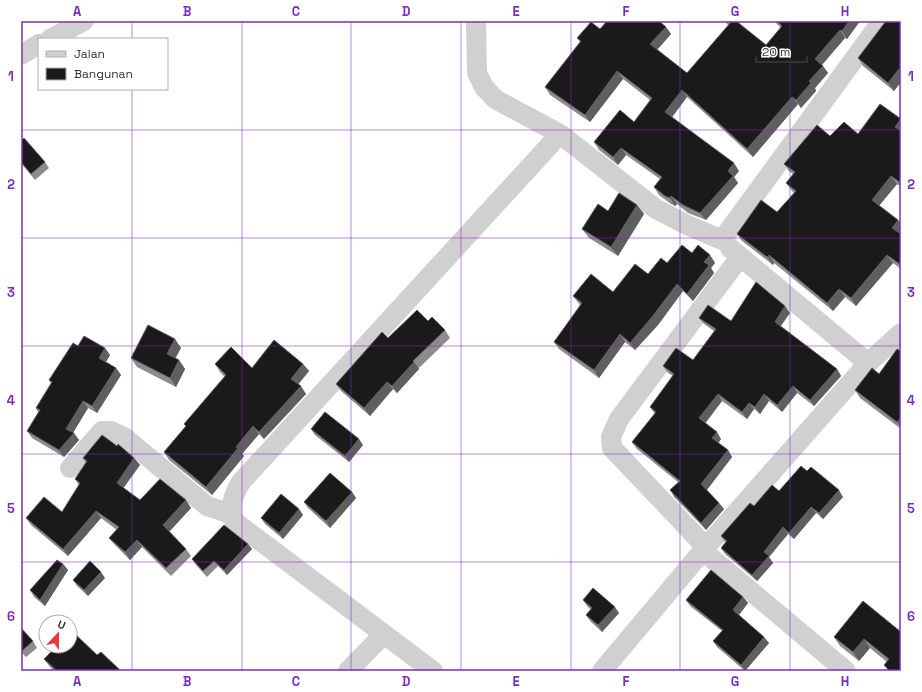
<svg xmlns="http://www.w3.org/2000/svg" width="922" height="692" font-family="'Space Grotesk',sans-serif">
<rect width="100%" height="100%" fill="#fff"/>
<g fill="none" stroke-linecap="round" stroke-linejoin="round">
<!-- minor -->
<path stroke="#d0d0d0" stroke-width="20" d="M476,21L477,73L484,87L495,99L560,134L656,209L687,225L722,240L882,21
M50,39L84,21
M21,55L39,44
M730,248L868,363
M70,468L102,431H111L124,437L207,506L231,514
M706,547L612,448L611,437L619,419L740,257
M703,551L846,671
M348,671L384,634
M433,671L235,522C228,509 233,495 241,482L560,134
M602,671L706,547L868,363L901,333"/>
</g>
<!-- wall -->
<path fill="#8c8c8c" d="M725,21H737L766,45L781,28L774,21H860L847,39L845,38L822,65L828,73L815,88L816,91L801,108L798,104L753,157L687,97L672,117L739,171L734,177L738,183L706,220L688,213L677,204L675,206L671,204L659,195L654,187L660,179L626,155L618,165L599,150L594,142L634,122L650,100L623,79L590,122L550,95L545,87L580,42L577,38L600,29L666,27L671,34L657,50L687,73L728,25Z
M901,21V82L894,91L863,66L858,58Z
M901,119V187L897,184L879,206L898,220L901,224V232L900,233L901,234V269L893,263L856,306L845,297L833,311L774,263L773,265L742,241L737,234L777,212L794,193L792,191L786,183L793,174L789,171L784,164L830,136L858,134Z
M21,141L45,162L49,168L35,180L21,163Z
M637,205L644,214L618,256L589,238L582,229L608,211Z
M692,253L710,255L715,263L711,268L714,273L693,301L683,291L658,325L635,350L625,342L599,378L559,349L554,342L580,305L573,296L613,292L648,274L667,263Z
M790,313L781,326L837,369L841,376L814,406L797,393L782,412L769,401L760,414L754,409L747,419L722,401L705,423L721,439L718,443L728,450L732,457L707,490L719,503L724,509L706,530L674,497L670,490L678,482L637,449L632,442L655,414L650,407L673,376L668,373L663,366L693,360L714,331L704,324L699,318L731,321Z
M428,321L445,330L450,338L419,368V369L397,393L393,389L370,416L341,391L336,384L388,338Z
M78,346L105,348L110,355L106,362L116,368L121,375L97,413L88,408L73,433L79,440L64,457L32,438L27,431L38,412L36,408L51,383L49,380Z
M181,348L175,358L179,360L185,369L176,387L137,367L131,358Z
M901,351V429L860,398L855,390L879,374Z
M215,364L252,368L303,364L309,371L298,384L306,394L264,439L259,434L242,454L244,456L212,495L169,460L164,452L186,426L184,424L225,377L220,372Z
M311,429L363,445L349,462L315,435Z
M83,458H134L140,465L123,488L140,500L191,508L169,532L186,549L191,556L171,576L142,547L130,560L115,545L109,538L117,530L101,518L68,556L31,525L26,518L62,512L79,485L75,479L86,463Z
M807,471L843,497L823,519L816,513L794,539L788,534L769,557L773,563L757,581L725,554L721,548L725,542L721,536L754,506L779,491Z
M352,492L356,498L330,528L308,508L304,502Z
M299,509L303,515L283,539L265,524L261,518Z
M248,544L252,549L227,575L218,566L207,577L196,565L192,559Z
M63,564L68,570L45,606L34,597L30,590Z
M105,578L88,596L77,586L73,580Z
M743,597L748,603L739,615L764,637L769,643L745,671L717,647L713,641L722,631L690,606L686,600Z
M583,600L619,613L602,632L590,621L586,615L591,610L587,606Z
M863,601L901,671H888L884,665L887,662L870,648L859,661L840,646L834,637Z
M21,628L33,641L37,648L26,657L21,652Z
M97,655L121,671H54L50,667L44,659Z"/>
<!-- shaded-wall -->
<path fill="#5f5f5f" d="M849,21H860L847,39L842,31Z
M666,27L671,34L655,52L650,44Z
M840,30L845,38L821,66L815,59Z
M823,66L828,73L815,88L816,91L801,108L796,100L809,81Z
M899,69L901,72V82L894,91L888,83Z
M617,71L623,79L590,122L585,115Z
M682,90L687,97L670,120L665,112Z
M792,97L798,104L753,157L747,149Z
M901,120V135L895,127Z
M621,148L626,155L618,165L613,157Z
M734,163L739,171L734,177L738,183L706,220L700,213L728,171Z
M891,176L897,184L877,208L872,200Z
M671,196L677,204L675,206L670,198Z
M637,205L644,214L618,256L611,247Z
M898,220L901,224V232L898,236L892,228Z
M710,255L715,263L711,268L714,273L693,301L687,294L704,262Z
M769,255L774,263L773,265L767,257Z
M887,255L893,263L856,306L851,298Z
M677,284L683,291L658,325L635,350L630,343Z
M839,289L845,297L833,311L827,303Z
M785,306L790,313L779,328L775,322Z
M620,334L625,342L599,378L594,370Z
M175,339L181,348L173,363L167,354Z
M105,348L110,355L104,365L99,358Z
M179,360L185,369L176,387L170,378Z
M414,362L419,369L397,393L392,386Z
M303,364L309,371L297,386L291,379Z
M116,368L121,375L97,413L92,406Z
M837,369L841,376L814,406L810,400Z
M387,382L393,389L370,416L364,408Z
M301,386L306,394L264,439L259,432Z
M793,386L797,393L782,412L777,405Z
M718,394L722,401L704,425L699,418Z
M764,394L769,401L760,414L755,407Z
M83,401L88,408L71,436L66,429Z
M749,403L754,409L747,419L742,412Z
M901,418V427L897,422Z
M253,426L259,434L242,454L244,456L212,495L206,487L236,447Z
M717,432L721,439L717,445L712,438Z
M74,433L79,440L64,457L59,450Z
M359,439L363,445L349,462L345,456Z
M728,450L732,457L706,491L701,484Z
M134,458L140,465L122,490L117,483Z
M839,490L843,497L823,519L819,513Z
M352,492L356,498L330,528L326,521Z
M186,500L191,508L168,533L163,525Z
M719,503L724,509L706,530L701,523Z
M811,507L816,513L794,539L789,533Z
M299,509L303,515L283,539L279,533Z
M96,511L101,518L68,556L63,549Z
M783,527L788,534L769,557L773,563L757,581L752,575L764,552Z
M137,540L142,547L130,560L125,552Z
M248,544L252,549L227,575L224,570Z
M63,564L68,570L45,606L40,600Z
M101,572L105,578L88,596L84,590Z
M743,597L748,603L738,616L733,610Z
M615,607L619,613L602,632L598,625Z
M764,637L769,643L745,671L741,665Z
M864,639L870,648L859,661L853,652Z"/>
<!-- building -->
<path fill="#1a1a1a" stroke="#5f5f5f" d="M607,21H659L666,27L650,44L687,73L732,21H736L766,45L782,26L777,21H849L842,31L840,30L815,59L823,66L809,81L811,83L796,100L792,97L747,149L682,90L665,112L734,163L728,171L733,176L700,213L683,205L671,196L670,198L665,196L654,187L662,177L621,148L613,157L594,142L620,110L634,122L652,98L617,71L585,115L545,87L581,41L577,38L591,22L600,29Z
M886,21H901V71L899,69L888,83L858,58Z
M880,104L901,119L895,127L901,131V183L891,176L872,200L898,220L892,228L901,234V265L887,255L851,298L839,289L827,303L769,255L767,257L737,234L761,200L777,212L796,191L786,183L795,172L784,164L817,125L830,136L844,122L858,134Z
M24,138L45,162L31,174L21,162V141Z
M619,193L637,205L611,247L582,229L598,204L608,211Z
M682,245L692,253L698,245L710,255L704,262L709,265L687,294L677,284L652,317L630,343L620,334L594,370L554,342L582,303L573,296L591,274L613,292L635,264L648,274L661,258L667,263Z
M756,282L785,306L775,322L837,369L810,400L793,386L777,405L764,394L755,407L749,403L742,412L718,394L699,418L717,432L712,438L728,450L701,484L719,503L701,523L670,490L680,481L632,442L656,412L650,407L674,374L663,366L676,348L693,360L716,329L699,318L708,305L731,321Z
M417,310L428,321L432,317L445,330L413,361L414,362L392,386L387,382L364,408L336,384L382,332L388,338Z
M148,325L175,339L167,354L179,360L170,378L131,358Z
M84,336L105,348L99,358L116,368L92,406L83,401L66,429L74,433L59,450L27,431L40,410L36,408L52,382L49,380L73,343L78,346Z
M274,340L303,364L291,379L301,386L259,432L253,426L236,447L238,448L206,487L164,452L186,426L184,424L226,375L215,364L231,347L252,368Z
M897,349L901,351V418L897,422L855,390L872,368L879,374Z
M325,412L359,439L345,456L311,429Z
M102,435L117,446L118,444L134,458L117,483L140,500L160,479L186,500L163,525L186,549L166,568L137,540L125,552L109,538L119,527L96,511L63,549L26,518L44,497L62,512L80,483L75,479L87,461L83,458Z
M801,466L807,471L811,467L839,490L819,513L811,507L789,533L783,527L764,552L769,556L752,575L721,548L727,541L721,536L750,503L754,506L772,485L779,491Z
M330,473L352,492L326,521L304,502Z
M281,494L299,509L279,533L261,518Z
M224,525L248,544L224,570L214,561L203,571L192,559Z
M57,560L63,564L40,600L30,590Z
M90,561L101,572L84,590L73,580Z
M711,570L743,597L733,610L764,637L741,665L713,641L723,630L686,600Z
M593,588L615,607L598,625L586,615L592,608L583,600Z
M863,601L901,632V671H890L884,665L889,659L864,639L853,652L834,637Z
M21,628L33,641L22,651L21,650Z
M72,631L97,655L101,652L121,671H57L44,659L57,646H70V633Z"/>
<!-- grid -->
<path fill="none" stroke="#7b2cbf" stroke-width="1" stroke-opacity="0.55" d="M132,21V39M242,21V671M351,21V671M461,21V671M571,21V671M680,21V671M790,21V671M132,89V671M21,130H901M21,238H901M21,346H901M21,454H901M21,562H901"/>
<!-- border -->
<rect width="922" height="692" fill="none" stroke="#ffffff" stroke-width="44"/>
<!-- legend -->
<rect x="38" y="38" width="130" height="52" fill="#ffffff" stroke="#adadad"/>
<rect x="46" y="51" width="20" height="6" fill="#d0d0d0" stroke="#adadad"/>
<text x="74" y="58" font-size="12" fill="#333333">Jalan</text>
<rect x="46" y="68" width="20" height="12" fill="#1a1a1a" stroke="#adadad"/>
<text x="74" y="78" font-size="12" fill="#333333">Bangunan</text>
<!-- north arrow -->
<g transform="translate(58 634) rotate(22)"><circle r="19" fill="#ffffff" stroke="#adadad"/>
<path d="M0-3L7 15L0 10L-7 15Z" fill="#e63946"/>
<text y="-6" font-size="11" font-weight="bold" text-anchor="middle" fill="#333333">U</text>
</g>
<!-- scale -->
<path d="M756 56v6h51v-6" fill="none" stroke="#333333" stroke-width="2"/>
<text x="762" y="56" font-size="12" fill="#333333" stroke="#ffffff" stroke-width="3" paint-order="stroke">20 m</text>
<rect x="22" y="22" width="878" height="648" fill="none" stroke="#7b2cbf" stroke-width="1.5"/>
<g font-size="13" text-anchor="middle" font-weight="bold" fill="#7b2cbf">
<text x="77" y="16">A</text>
<text x="187" y="16">B</text>
<text x="296" y="16">C</text>
<text x="406" y="16">D</text>
<text x="516" y="16">E</text>
<text x="626" y="16">F</text>
<text x="735" y="16">G</text>
<text x="845" y="16">H</text>
<text x="11" y="81">1</text>
<text x="911" y="81">1</text>
<text x="11" y="189">2</text>
<text x="911" y="189">2</text>
<text x="11" y="297">3</text>
<text x="911" y="297">3</text>
<text x="11" y="405">4</text>
<text x="911" y="405">4</text>
<text x="11" y="513">5</text>
<text x="911" y="513">5</text>
<text x="11" y="621">6</text>
<text x="911" y="621">6</text>
<text x="77" y="686">A</text>
<text x="187" y="686">B</text>
<text x="296" y="686">C</text>
<text x="406" y="686">D</text>
<text x="516" y="686">E</text>
<text x="626" y="686">F</text>
<text x="735" y="686">G</text>
<text x="845" y="686">H</text>
</g>
</svg>
